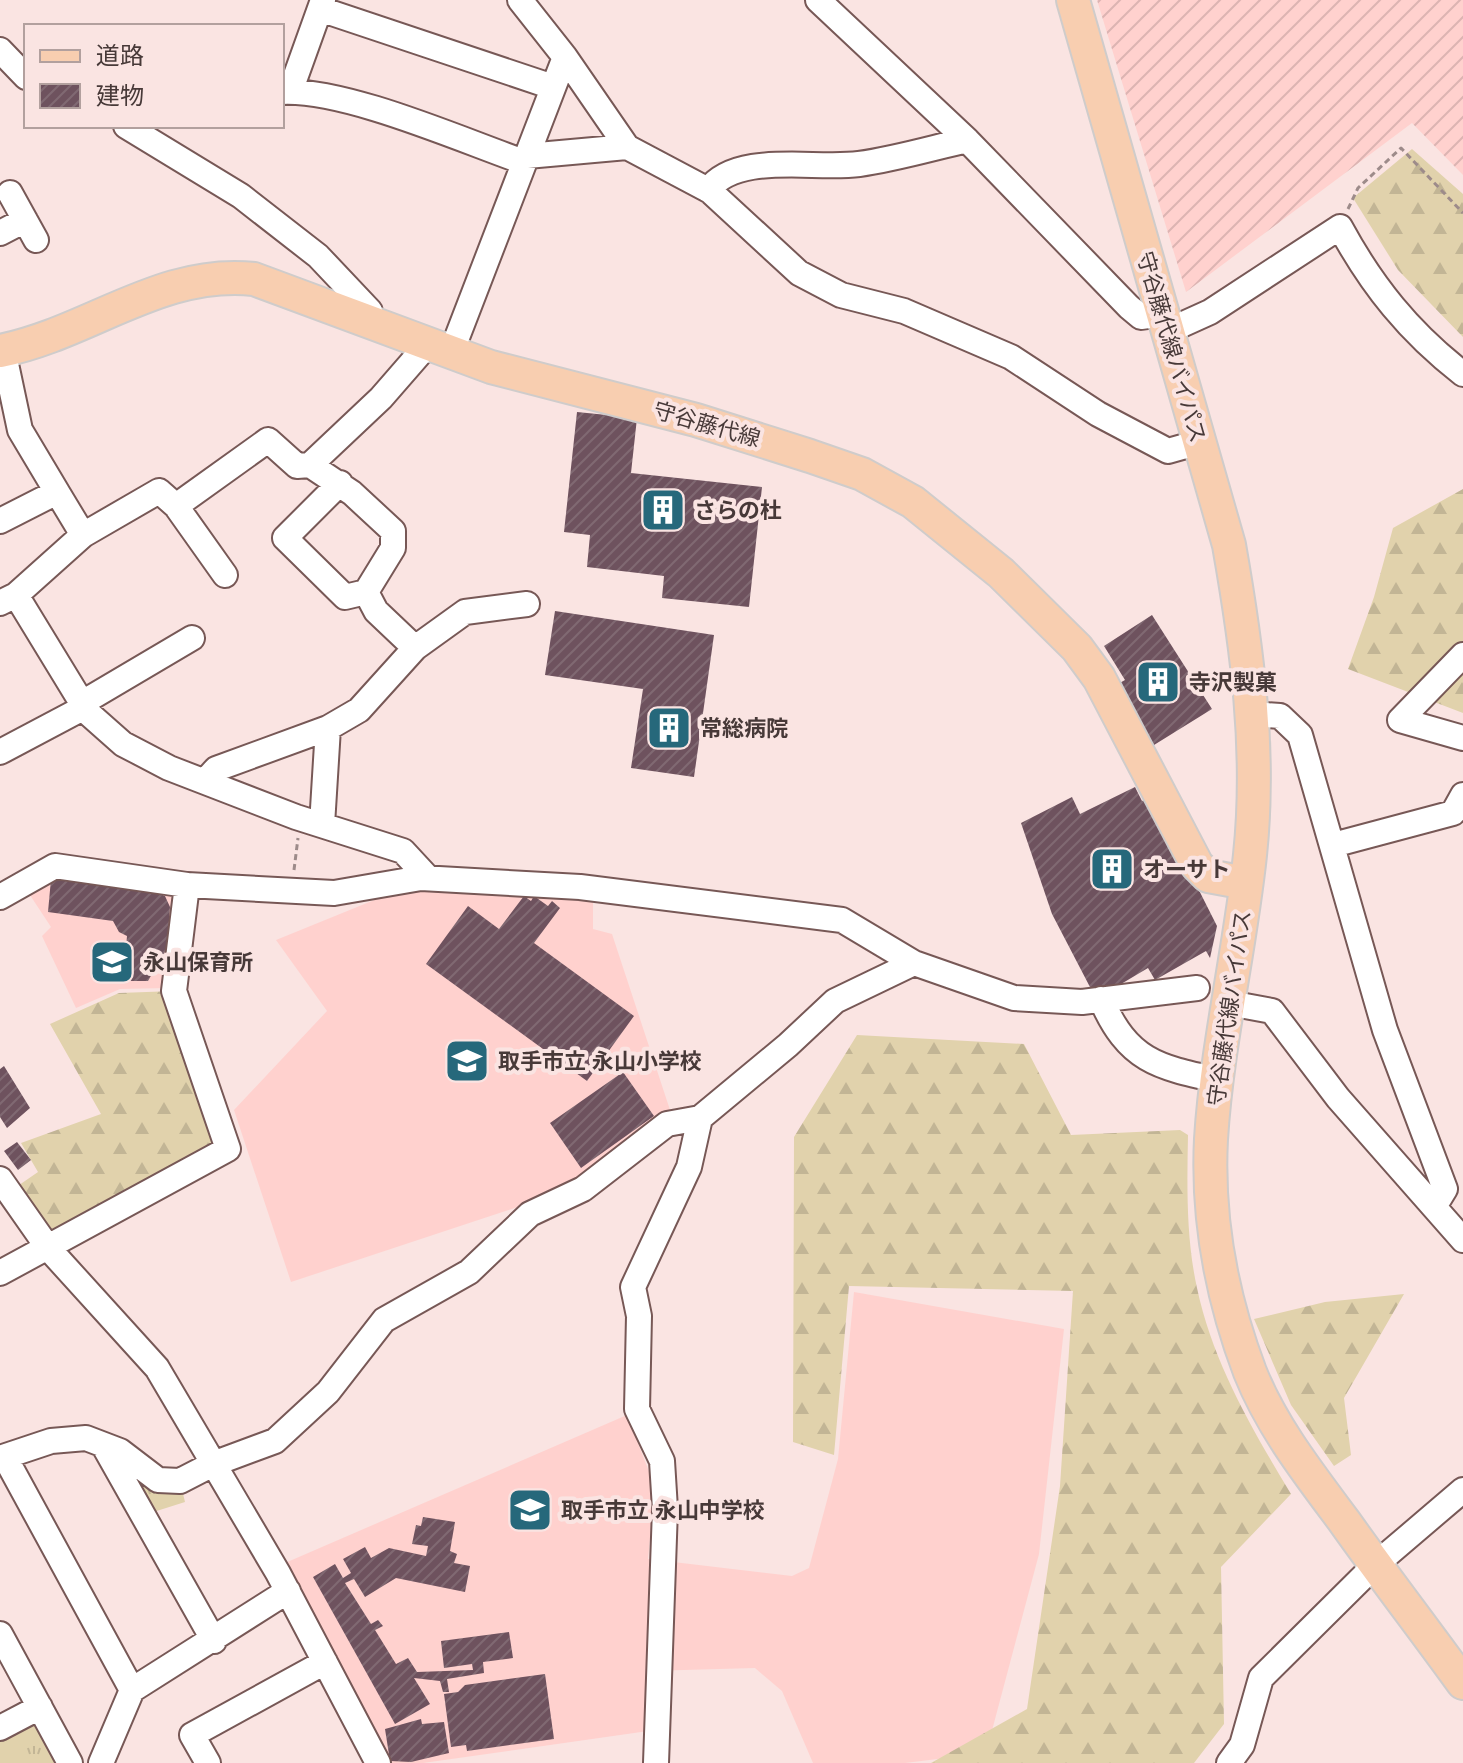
<svg xmlns="http://www.w3.org/2000/svg" width="1463" height="1763" font-family="'Libre Baskerville','Noto Sans JP',serif">
<defs>
<pattern id="industrial-furrows" width="10" height="10" patternUnits="userSpaceOnUse" patternTransform="scale(2)"><rect width="10" height="10" fill="#ffd1ce"/><path d="M-1 1l2-2M0 10L10 0M9 11l2-2" fill="none" stroke="#dcb4b2"/></pattern>
<pattern id="grass-tufts" width="24" height="20" patternUnits="userSpaceOnUse" patternTransform="scale(2)"><rect width="24" height="20" fill="#e1d2ac"/><path d="M3 7l-1-3M5 7V3M7 7l1-3M15 17l-1-3M17 17v-4M19 17l1-3" fill="none" stroke="#c2b595"/></pattern>
<pattern id="forest-firs" width="22" height="20" patternUnits="userSpaceOnUse" patternTransform="scale(2)"><rect width="22" height="20" fill="#e1d2ac"/><path d="M5 1l3.5 6h-7zM16 11l3.5 6h-7z" fill="#c2b595"/></pattern>
<pattern id="building-hatch" width="6" height="6" patternUnits="userSpaceOnUse" patternTransform="scale(2)"><rect width="6" height="6" fill="#6e525e"/><path d="M-1 1l2-2M0 6l6-6M5 7l2-2" fill="none" stroke="#806972"/></pattern>
</defs>
<rect width="100%" height="100%" fill="#fae4e2"/>
<!-- built -->
<path fill="#ffd1ce" d="M55,873L176,892L167,988L120,989L76,1008L42,936L51,927L26,889Z
M460,884L593,900V929L612,934L671,1113L563,1192L291,1282L234,1110L327,1011L276,940L394,892Z
M854,1292L1064,1329L1039,1554L986,1753L905,1763H813L782,1691L755,1668L648,1671V1731L423,1763H387L285,1563L627,1415L655,1487L648,1559L792,1576L809,1568L838,1459Z"/>
<!-- industrial -->
<path fill="url(#industrial-furrows)" d="M1097,0H1463V175L1412,123L1186,292Z"/>
<!-- grass -->
<path fill="url(#grass-tufts)" d="M120,1451L180,1481L185,1502L144,1515Z
M40,1707L70,1763H0V1728Z"/>
<!-- forest -->
<path fill="url(#forest-firs)" d="M1412,149L1463,194V337L1398,270L1353,198Z
M1463,489V713L1348,669L1374,597L1393,528Z
M174,991L228,1149L49,1249L9,1192L38,1172L21,1143L101,1114L50,1024L119,993Z
M857,1035L1024,1044L1071,1135L1180,1130L1188,1135C1187,1186 1186,1238 1197,1288C1213,1363 1252,1429 1291,1494L1221,1567L1224,1724L1194,1763H931L1027,1709L1060,1486L1073,1291L849,1286L834,1455L793,1442L794,1137Z
M1404,1294L1344,1398L1351,1455L1334,1466L1291,1405L1254,1319L1325,1302Z"/>
<!-- building -->
<path fill="url(#building-hatch)" d="M577,412L637,418L631,473L762,487L749,607L662,598L664,576L587,567L590,535L564,532Z
M555,611L714,635L694,777L631,768L643,689L545,675Z
M1152,615L1212,709L1154,745L1116,685L1125,680L1104,646Z
M1135,787L1142,801L1152,797L1217,926L1210,958L1206,951L1155,980L1148,968L1116,987L1091,989L1052,914L1021,823L1072,797L1080,814Z
M51,879L153,891L165,896L170,907L167,948L148,981H123L127,936L119,932L113,921L48,912Z
M524,896L531,901L534,896L548,906L552,901L560,908L534,943L634,1016L587,1081L426,964L468,906L499,929Z
M4,1066L30,1108L7,1128L0,1117V1069Z
M623,1072L654,1116L581,1168L550,1123Z
M17,1142L31,1160L18,1170L4,1151Z
M423,1517L455,1522L450,1551L457,1554L454,1563L470,1566L465,1592L396,1578L365,1597L354,1579L345,1583L371,1624L378,1620L383,1626L375,1630L396,1664L408,1658L417,1672L473,1670L472,1664L444,1668L441,1641L509,1632L513,1658L483,1662L484,1673L447,1679L449,1692H443L440,1681L414,1678L430,1704L395,1724L313,1577L335,1564L343,1578L351,1573L343,1559L365,1547L371,1558L389,1548L426,1556L428,1546L412,1544L416,1525L421,1526Z
M545,1674L554,1739L467,1751L466,1745L451,1747L444,1694L458,1692L465,1685Z
M421,1719L422,1724L444,1722L449,1753L411,1762L390,1761L385,1729Z"/>
<g fill="none" stroke-linecap="round" stroke-linejoin="round">
<!-- minor casing -->
<g stroke="#775856" stroke-width="28">
<path id="minor" d="M818,0L967,140L1129,307L1141,317L1163,314
M320,9L553,87
M0,50L26,77
M565,57L627,147L710,191L799,273L841,295L904,311L1011,357L1098,414L1168,451L1200,442
M282,92C346,89 461,140 524,162
M290,92L323,0
M126,126L241,196L318,256L370,311L371,323
M527,156L627,147
M708,190C737,151 814,170 859,164C895,159 932,148 967,140
M10,193L36,240
M0,233L25,220
M1168,331L1210,312L1340,227C1372,286 1409,332 1463,374
M451,353L565,57L520,0
M310,465L352,493L393,531V548L366,592L376,611L415,648
M340,483L285,538L345,597L366,592
M57,492L83,535L159,491L176,506L268,440L297,466L310,465L381,398L428,344
M176,506L225,575
M0,521L57,492L20,430L3,350
M16,595L83,535
M0,603L16,595L88,713L123,744L169,768L296,817L403,851L428,878
M1463,655L1400,720L1463,738
M82,703L192,638
M1252,714L1280,716L1300,735L1385,1030L1445,1189L1434,1207
M328,728L359,710L415,648L465,612L527,604
M0,752L85,707
M205,781L216,769L328,728L322,825
M1333,845L1453,813L1463,795
M0,897L55,866L187,885
M1101,999C1128,1061 1157,1067 1218,1080
M1229,1003L1272,1011L1338,1098L1463,1240
M0,1179L49,1249L157,1368L278,1573L378,1763
M0,1273L228,1149L174,991L187,885L334,893L421,878L580,887L842,920L914,963
M104,1446L214,1641
M0,1458L51,1441L86,1438L120,1451L158,1480L180,1481L213,1464L275,1441L328,1392L384,1320L469,1272L530,1214L583,1189L667,1124L700,1118L788,1045L835,1001L914,963L1014,998L1082,1002L1197,988
M6,1459L132,1690
M0,1634L70,1763
M0,1728L40,1707
M101,1763L132,1690L288,1591
M208,1763L192,1735L325,1662
M656,1763L665,1509L662,1461L637,1409L639,1316L633,1287L689,1167L700,1118
M1229,1763L1242,1745L1261,1678L1375,1565L1463,1490"/>
</g>
<!-- major casing -->
<g stroke="#cfcccb" stroke-width="36">
<path id="major" d="M1073,0L1229,545C1247,647 1261,751 1250,855C1240,950 1217,1044 1211,1139C1207,1218 1222,1298 1250,1372C1272,1427 1309,1474 1344,1521C1383,1576 1424,1629 1463,1683
M0,351C90,333 160,269 254,279L491,367L696,420L810,456L862,474L913,502L1001,573L1077,648L1099,678L1197,865L1208,876L1246,883"/>
</g>
<!-- path -->
<path stroke="#9d8b8a" stroke-width="3" stroke-dasharray="6 4" stroke-linecap="butt" d="M1348,209L1358,188L1401,148L1463,213
M294,870L298,838"/>
<!-- minor -->
<use href="#minor" stroke="#fff" stroke-width="24"/>
<!-- major -->
<use href="#major" stroke="#f8ceb0" stroke-width="32"/>
</g>
<!-- icons -->
<defs>
<g id="building-square" transform="scale(2.3)"><rect x="-9" y="-9" width="18" height="18" rx="4" fill="#26687b" stroke="#fae4e2"/><path d="M-4-6H4V6H1V3H-1V6H-4ZM-2.5-4.3h1.7v1.8h-1.7ZM.8-4.3h1.7v1.8H.8ZM-2.5-1h1.7V.8h-1.7ZM.8-1h1.7V.8H.8Z" fill="#fff"/></g>
<g id="school-square" transform="scale(2.3)"><rect x="-9" y="-9" width="18" height="18" rx="4" fill="#26687b" stroke="#fae4e2"/><path d="M0-5L7-2L0 1L-7-2ZM-4 1L0 2.5L4 1V4Q0 6-4 4Z" fill="#fff"/></g>
</defs>
<g fill-rule="evenodd">
<use href="#building-square" x="663" y="510"/>
<use href="#building-square" x="1158" y="682"/>
<use href="#building-square" x="669" y="728"/>
<use href="#building-square" x="1112" y="869"/>
<use href="#school-square" x="112" y="962"/>
<use href="#school-square" x="467" y="1061"/>
<use href="#school-square" x="530" y="1510"/>
</g>
<g text-anchor="middle" stroke-width="8" stroke-linejoin="round" paint-order="stroke">
<!-- street labels -->
<g font-size="22" fill="#473938" stroke="#fae4e2">
<text transform="translate(1172 347) rotate(74)" y="8">守谷藤代線バイパス</text>
<text transform="translate(707 424) rotate(16)" y="8">守谷藤代線</text>
<text transform="translate(1229 1008) rotate(-82)" y="8">守谷藤代線バイパス</text>
</g>
<!-- poi labels -->
<g font-size="22" font-weight="bold" fill="#473938" stroke="#fae4e2" text-anchor="start">
<text x="694" y="518">さらの杜</text>
<text x="1189" y="690">寺沢製菓</text>
<text x="700" y="736">常総病院</text>
<text x="1143" y="877">オーサト</text>
<text x="143" y="970">永山保育所</text>
<text x="498" y="1069">取手市立 永山小学校</text>
<text x="561" y="1518">取手市立 永山中学校</text>
</g>
</g>
<!-- legend -->
<rect x="24" y="24" width="260" height="104" fill="#fae4e2" stroke="#b2a09e" stroke-width="2"/>
<rect x="40" y="50" width="40" height="12" fill="#f8ceb0" stroke="#b2a09e" stroke-width="2"/>
<text x="96" y="64" font-size="24" fill="#473938">道路</text>
<rect x="40" y="84" width="40" height="24" fill="url(#building-hatch)" stroke="#b2a09e" stroke-width="2"/>
<text x="96" y="104" font-size="24" fill="#473938">建物</text>
</svg>
